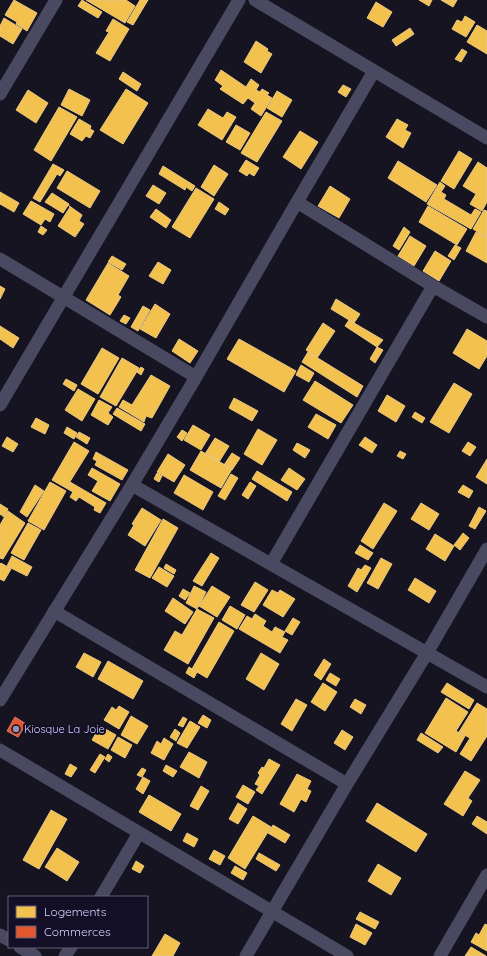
<svg xmlns="http://www.w3.org/2000/svg" width="487" height="956" font-family="Quicksand,sans-serif">
<rect width="100%" height="100%" fill="#161421"/>
<!-- homes -->
<path fill="#f2c14e" stroke="#eac783" d="M14,0L37,13L27,31L16,24L17,22L5,15Z
M82,0L102,12L98,18L78,6Z
M86,0H126L135,6L125,23Z
M140,0H148L133,25L127,22Z
M419,0H432L429,6Z
M441,0H457L453,7Z
M376,2L392,12L383,27L367,18Z
M465,16L475,22L466,37L452,29L457,20L462,22Z
M4,18L22,29L13,44L0,36V26Z
M113,19L129,29L110,61L96,53L109,32L106,31Z
M477,25L487,31V54L467,42Z
M410,28L414,34L396,46L392,40Z
M256,41L268,49L267,51L272,54L261,73L244,62Z
M462,49L467,52L461,62L455,59Z
M221,70L246,87L251,79L259,85L256,90L260,92L262,89L269,93L267,95L272,98L261,116L251,109L255,103L248,98L243,104L220,89L223,86L215,80Z
M123,72L141,84L137,91L119,79Z
M343,85L351,89L346,97L338,92Z
M69,89L90,100L82,116L61,105Z
M126,89L148,103L123,144L100,130Z
M28,90L48,103L36,123L16,110Z
M277,91L292,100L282,117L267,108Z
M59,107L77,117L51,161L34,150Z
M208,109L223,118L227,112L236,117L222,140L198,125Z
M266,112L282,121L257,162L241,153Z
M79,119L91,126L90,129L94,131L90,138L86,136L82,141L70,134Z
M397,119L408,125L405,130L411,133L403,148L386,137Z
M236,125L250,133L240,150L226,142Z
M300,131L318,142L301,169L283,157Z
M459,151L472,159L454,189L441,181Z
M246,160L259,168L254,176L249,173L247,176L239,171Z
M398,161L437,185L426,202L388,178Z
M478,162L487,168V202L482,211L470,204L476,194L463,186Z
M53,164L64,170L60,176L57,174L40,202L33,198Z
M214,165L228,174L214,196L201,187Z
M163,166L195,186L192,191L186,187L185,190L159,174Z
M67,171L100,191L90,208L57,188Z
M440,182L445,186L441,192L446,195L444,199L471,215L475,209L481,212L471,229L427,204Z
M153,185L166,193L159,204L146,196Z
M330,186L350,199L339,218L318,206Z
M196,188L214,199L190,238L172,227Z
M0,192L19,203L14,212L0,204Z
M52,193L69,204L63,213L45,202Z
M31,201L54,214L50,222L45,219L41,225L23,214Z
M219,202L229,209L225,215L215,209Z
M68,205L82,215L79,221L84,224L75,237L58,226L70,207Z
M428,206L467,229L457,245L419,222Z
M156,209L171,220L166,228L150,217Z
M484,210L487,211V238L473,229Z
M41,226L47,230L43,235L38,232Z
M404,227L410,232L399,250L393,246Z
M476,232L487,238V263L466,251Z
M410,236L426,246L414,266L398,256Z
M455,245L461,248L454,260L448,256Z
M435,251L451,261L439,281L423,271Z
M112,256L126,264L122,270L108,262Z
M158,262L171,270L163,284L149,276Z
M108,263L129,276L118,295L121,297L110,315L86,300Z
M0,286L5,289L0,299Z
M336,299L360,314L354,323L331,309Z
M155,304L170,314L156,338L140,329Z
M143,306L150,310L138,331L131,327Z
M124,315L130,318L126,324L120,321Z
M349,320L383,340L377,347L345,326Z
M323,323L335,331L317,358L306,350Z
M0,326L19,338L13,348L0,339Z
M467,329L487,341V356L479,369L453,353Z
M179,339L198,351L190,363L172,351Z
M239,339L296,371L284,392L227,359Z
M377,347L383,350L375,363L370,359Z
M102,348L119,358L98,394L81,384Z
M308,352L363,386L357,397L302,362Z
M122,358L139,368L116,406L100,397Z
M301,365L314,373L309,382L296,375Z
M141,367L144,369L141,375L137,372Z
M151,375L170,386L152,418L146,416L144,422L119,407L123,400L132,405Z
M66,379L77,385L74,391L63,384Z
M315,381L353,405L341,423L303,400Z
M454,383L472,394L449,433L430,422Z
M78,389L95,399L82,421L65,410Z
M387,395L405,406L396,422L378,411Z
M234,398L258,411L252,421L229,408Z
M99,400L112,407L108,413L113,417L108,425L91,415Z
M117,408L145,424L141,431L113,414Z
M415,412L425,418L422,423L412,417Z
M316,414L336,425L328,439L308,427Z
M36,418L49,425L45,434L31,427Z
M193,425L210,435L201,450L184,440Z
M67,427L77,433L74,439L64,433Z
M258,429L277,440L262,465L244,454Z
M182,430L187,433L182,441L177,437Z
M79,432L90,438L87,444L76,437Z
M7,437L18,444L13,452L2,446Z
M365,437L377,445L372,453L359,445Z
M215,438L229,446L219,462L205,454Z
M74,442L89,451L66,488L52,480Z
M468,442L476,447L470,456L462,451Z
M297,443L310,450L305,458L293,450Z
M201,451L232,469L221,488L190,470Z
M400,451L406,454L403,459L397,456Z
M96,452L128,470L122,480L95,465L97,461L93,459Z
M232,453L240,458L232,470L224,465Z
M168,454L185,465L174,482L157,472Z
M487,459V484L476,477Z
M92,468L120,484L110,501L92,491L98,481L88,475Z
M289,468L305,479L297,490L281,480Z
M257,471L292,492L287,501L252,479Z
M157,473L162,476L159,482L154,479Z
M231,474L238,478L225,500L218,496Z
M184,475L213,492L203,510L174,493Z
M50,482L66,491L44,530L28,521Z
M70,482L106,503L100,513L94,510L95,507L79,497L76,501L70,497L73,492L66,488Z
M250,482L256,486L248,499L242,495Z
M35,485L44,491L27,517L20,512Z
M463,485L473,491L469,498L458,492Z
M384,503L397,511L373,549L361,541Z
M421,503L439,514L429,530L411,519Z
M0,504L8,509L4,517L0,514Z
M479,507L486,511L475,529L469,526Z
M142,508L161,520L145,546L128,535L134,525L132,524Z
M8,511L25,523L3,559L0,558V525Z
M163,519L178,528L150,578L135,570Z
M28,523L41,530L24,560L11,553Z
M463,533L469,538L460,550L454,545Z
M435,534L454,546L445,561L426,549Z
M360,545L373,553L368,560L355,553Z
M211,553L219,558L202,586L193,581Z
M12,556L32,567L27,576L7,566Z
M381,558L392,564L378,589L367,583Z
M1,563L11,569L4,581L0,579V564Z
M166,564L176,570L174,574L164,568Z
M365,565L371,568L357,592L348,586L358,568L361,570Z
M159,567L174,576L167,587L152,578Z
M415,578L436,591L429,603L408,590Z
M255,582L268,590L254,612L241,605Z
M194,586L206,592L197,609L186,603Z
M212,586L230,597L217,617L199,606Z
M183,589L190,593L185,600L179,596Z
M272,590L278,593L280,590L295,599L283,617L263,605Z
M173,598L193,612L185,624L165,611Z
M230,606L245,615L237,629L222,620Z
M197,609L214,618L188,664L164,650L175,631L182,635Z
M255,614L266,621L263,626L272,632L275,627L285,632L282,637L288,640L280,653L239,629L247,616L252,619Z
M293,618L300,622L292,635L285,631Z
M219,622L234,631L207,678L192,669Z
M84,653L101,662L93,677L76,667Z
M261,653L279,664L264,690L246,679Z
M324,659L331,664L321,680L314,675Z
M108,661L143,681L133,699L98,679Z
M189,667L197,672L194,678L186,673Z
M330,673L340,679L336,686L326,680Z
M323,683L337,692L325,711L311,702Z
M447,683L474,700L469,709L441,692Z
M446,698L468,712L456,731L465,736L456,752L425,733Z
M296,699L307,705L292,731L281,724Z
M355,699L366,705L361,714L350,707Z
M477,703L487,709V736L471,761L460,754L470,738L459,732Z
M119,706L129,712L119,729L104,720L112,707L116,710Z
M203,715L211,720L207,728L198,723Z
M131,716L148,726L137,744L121,735Z
M183,717L187,719L183,727L178,725Z
M190,721L200,727L187,748L177,743Z
M100,726L116,735L108,749L92,740Z
M175,729L180,733L176,741L170,737Z
M342,730L353,737L345,750L334,743Z
M421,733L443,747L438,753L417,740Z
M118,737L132,745L125,758L111,750Z
M164,738L173,744L164,760L151,753L157,741L161,744Z
M189,752L207,762L199,778L180,767Z
M100,754L105,757L95,773L90,770Z
M108,754L112,757L109,762L105,759Z
M269,759L280,765L262,794L256,790L259,786L255,784L260,775L258,773L262,767L264,768Z
M70,764L77,768L71,777L65,774Z
M166,765L177,771L173,777L163,771Z
M142,768L146,770L142,777L137,775Z
M465,771L480,780L468,798L472,801L463,816L444,804Z
M297,774L311,781L307,789L311,791L306,802L301,799L294,812L280,804Z
M143,777L150,781L143,794L136,789Z
M243,785L255,792L248,804L236,797Z
M201,786L209,791L198,810L190,806Z
M149,795L181,814L171,831L139,812Z
M238,803L247,809L238,824L229,819Z
M377,803L427,834L416,852L366,821Z
M51,810L67,819L39,869L23,860Z
M253,816L271,827L245,869L228,858Z
M477,816L487,822V834L472,824Z
M273,825L290,835L285,843L268,833Z
M187,833L198,839L194,847L183,841Z
M57,848L79,862L67,881L45,867Z
M214,850L225,856L220,865L209,859Z
M259,853L280,865L276,871L256,859Z
M136,861L144,866L140,873L132,869Z
M378,864L401,878L391,895L368,881Z
M235,866L247,873L243,880L231,873Z
M360,912L379,922L375,929L356,919Z
M356,924L372,933L365,945L350,937Z
M485,924L487,925V951L471,942L476,933L479,935Z
M165,934L180,943L173,956H152Z
M471,947L486,956H465Z"/>
<!-- shops -->
<path fill="#e4572e" stroke="#e17c6d" d="M15,717L26,724L18,737L7,731Z"/>
<g fill="none" stroke-linecap="round" stroke-linejoin="round">
<!-- street -->
<path stroke="#4a4962" stroke-width="13" d="M255,0L487,138
M0,94L56,0
M297,202L433,286L487,317
M0,259L196,377
M0,405L239,0
M132,485L487,687
M271,564L433,286
M54,611L347,784
M0,700L132,485L196,377L297,202L374,71
M0,750L347,956
M101,897L139,833
M0,935L9,940
M20,947L35,956
M65,956L71,947
M246,956L347,784L427,653L487,549
M440,956L487,875"/>
</g>
<!-- markers -->
<circle fill="#9591b1" stroke="#130f26" stroke-width="1.5" cx="16" cy="729" r="4"/>
<g text-anchor="middle" stroke-width="4" stroke-linejoin="round" paint-order="stroke">
<!-- poi labels -->
<g font-size="11" fill="#d9d4ff" stroke="#130f26" text-anchor="start">
<text x="24" y="733">Kiosque La Joie</text>
</g>
</g>
<!-- legend -->
<rect x="8" y="896" width="140" height="52" fill="#130f26" stroke="#625e7d"/>
<rect x="16" y="906" width="20" height="12" fill="#f2c14e" stroke="#625e7d"/>
<text x="44" y="916" font-size="12" fill="#d9d4ff">Logements</text>
<rect x="16" y="926" width="20" height="12" fill="#e4572e" stroke="#625e7d"/>
<text x="44" y="936" font-size="12" fill="#d9d4ff">Commerces</text>
</svg>
